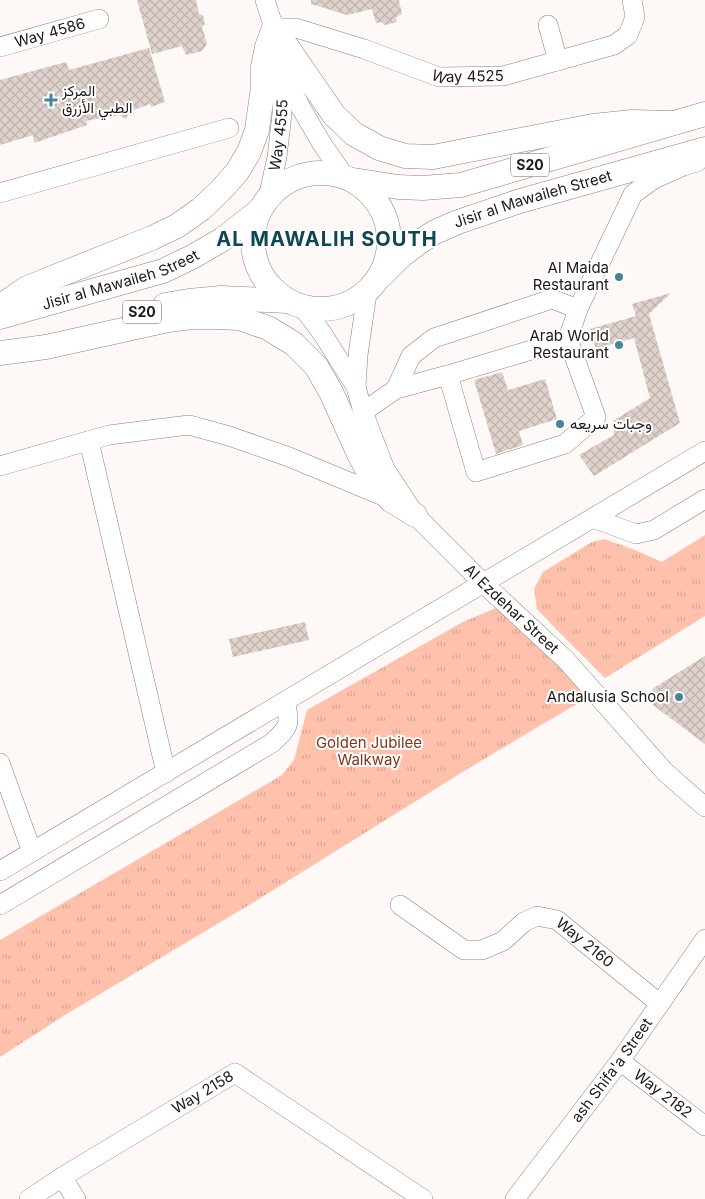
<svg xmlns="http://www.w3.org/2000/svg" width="705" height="1199" font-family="Inter,Vazirmatn,sans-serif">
<defs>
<pattern id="park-tufts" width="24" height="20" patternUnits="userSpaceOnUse" patternTransform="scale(1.25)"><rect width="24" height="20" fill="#ffc1ac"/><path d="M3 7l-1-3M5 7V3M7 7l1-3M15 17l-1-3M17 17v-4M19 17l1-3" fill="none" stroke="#daa593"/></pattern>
<pattern id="building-cross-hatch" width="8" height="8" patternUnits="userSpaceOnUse" patternTransform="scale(1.25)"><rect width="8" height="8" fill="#dfd1cc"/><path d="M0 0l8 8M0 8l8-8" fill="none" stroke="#bfb3ae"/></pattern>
</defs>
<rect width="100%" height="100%" fill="#fef8f6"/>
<!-- park -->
<path fill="url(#park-tufts)" d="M705,535V616L605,678L556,629L537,609L534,589L543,572L592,542L604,539L635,550L662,562Z
M496,608L570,675L590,696L469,768L249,905L65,1015L0,1057V940L282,775L294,760L307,710L463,622Z"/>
<!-- building -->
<path fill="url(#building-cross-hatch)" d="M137,0H196L199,14L203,15L205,24L202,27L207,44L202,51L186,55L182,46L152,54Z
M311,0H399L402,14L396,17L397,22L385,25L382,22L376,23L372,9L347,15L311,4Z
M149,48L165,102L151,107L150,104L129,112L126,119L119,115L86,121L87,125L34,143L33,135L0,145V80L66,62L69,70Z
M671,293L649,314L680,423L594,476L579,455L614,435L613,421L650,398L634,338L596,349L590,329L636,316L632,304Z
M502,372L508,390L545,379L557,419L519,431L523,445L496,454L474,380Z
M305,622L309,640L233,657L229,639Z
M705,656V744L653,705L652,689Z"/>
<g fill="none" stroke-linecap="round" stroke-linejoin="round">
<!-- minor casing -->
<g stroke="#8e807c" stroke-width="20">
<g id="minor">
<path d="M265,0L274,28L283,71L301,108L322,144L345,177"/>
<path d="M548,25L558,61"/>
<path id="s1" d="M274,28H296L364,49L439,77L503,76L614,45L628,35L635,17L632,0"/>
<path id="s2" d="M0,47L99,19"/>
<path d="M0,193L229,128"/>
<path id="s3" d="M268,198L277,157L282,114L283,75"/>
<path id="s4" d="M303,308L322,333L356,387L363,412L385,469L415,515L483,583L566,660L665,772L705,807"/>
<path d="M448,375L476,472L565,444L596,417L568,339"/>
<path d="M356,387L358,355L367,293"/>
<path d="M396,389L411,356L434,338L552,299L578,309"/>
<path d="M363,412L396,389L448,375L568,339L578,309L633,194L654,179L683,166L697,162"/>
<path d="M89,441L166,773"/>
<path d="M0,466L109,435L189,425L229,436L289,457L388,498"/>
<path d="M593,518L636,534L654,530L705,499"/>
<path d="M0,763L32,852"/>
<path d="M0,871L705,451"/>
<path d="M0,905L272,743C289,727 291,725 285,702"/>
<path id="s5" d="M400,905L464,950H482L503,941L524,922L537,916L557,920L660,1004"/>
<path id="s6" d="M620,1061L705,1126"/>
<path d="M62,1177L76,1199"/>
<path id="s7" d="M29,1199L62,1177L235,1073L423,1199"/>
<path id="s8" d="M515,1199L620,1061L705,939"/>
</g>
</g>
<!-- major casing -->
<g stroke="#8e807c" stroke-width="25">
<g id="major">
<path d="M274,28L334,115L354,134L379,148L405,156L433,157L593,126L632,122L671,123"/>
<circle cx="321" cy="241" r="68"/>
<path d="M353,180L398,187L423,188L461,185L705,114"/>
<path id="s9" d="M382,275L401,256L418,243L435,232L458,222L520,201L705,149"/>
<path d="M165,305L189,301L221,298L288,301"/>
<path d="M0,307L5,303L27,288L152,238L177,226L201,209L221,190L237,172L249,152L257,130L263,87V67L267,47L274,28"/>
<path id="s10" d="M0,317L163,271L194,256L223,239L259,211"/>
<path d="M0,353L46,347L168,320L192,317H216L239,318L268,328L294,344L316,366L331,392L359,454L372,479L391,500L415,515"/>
</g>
</g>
<!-- minor -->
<use href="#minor" stroke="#fff" stroke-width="19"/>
<!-- major -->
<use href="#major" stroke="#fff" stroke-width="24"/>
</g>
<!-- markers -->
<g fill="#458598" stroke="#fff" stroke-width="2">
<path d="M48.5 92.5h5v5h5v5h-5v5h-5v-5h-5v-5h5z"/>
<circle cx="619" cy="277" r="5"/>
<circle cx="619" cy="345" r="5"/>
<circle cx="560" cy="424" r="5"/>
<circle cx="679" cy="697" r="5"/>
</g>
<g text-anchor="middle" stroke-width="4" stroke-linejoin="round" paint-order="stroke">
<!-- shield labels -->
<g fill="#fff" stroke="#615d5c" stroke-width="1">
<rect x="511" y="153.5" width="38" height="23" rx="4"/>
<rect x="123" y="300.5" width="38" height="23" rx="4"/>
</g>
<g font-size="14" font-weight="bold" fill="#1d1816">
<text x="530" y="170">S20</text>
<text x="142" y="317">S20</text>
</g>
<!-- street labels -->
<g font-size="15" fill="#1d1816" stroke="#fff">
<text dy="5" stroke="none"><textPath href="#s2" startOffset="52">Way 4586</textPath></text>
<text dy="5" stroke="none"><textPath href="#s1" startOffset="202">Way 4525</textPath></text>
<text dy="5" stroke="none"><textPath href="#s3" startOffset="64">Way 4555</textPath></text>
<text dy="5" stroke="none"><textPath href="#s9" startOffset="172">Jisir al Mawaileh Street</textPath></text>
<text dy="5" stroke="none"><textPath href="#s10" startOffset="126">Jisir al Mawaileh Street</textPath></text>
<text dy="5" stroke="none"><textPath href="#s4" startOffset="372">Al Ezdehar Street</textPath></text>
<text dy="5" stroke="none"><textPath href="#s5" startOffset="218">Way 2160</textPath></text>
<text dy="5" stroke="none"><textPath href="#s8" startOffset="161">ash Shifa'a Street</textPath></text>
<text dy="5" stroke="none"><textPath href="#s6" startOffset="54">Way 2182</textPath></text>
<text dy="5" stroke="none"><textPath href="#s7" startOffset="204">Way 2158</textPath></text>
</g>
<!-- poi labels -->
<g font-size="15" fill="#1d1816" stroke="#fff" text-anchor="end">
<text x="62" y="96" text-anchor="start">المركز<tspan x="62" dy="17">الطبي الأزرق</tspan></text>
<text x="609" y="273">Al Maida<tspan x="609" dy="17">Restaurant</tspan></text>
<text x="609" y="341">Arab World<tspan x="609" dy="17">Restaurant</tspan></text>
<text x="570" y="429" text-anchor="start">وجبات سريعه</text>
<text x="669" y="702">Andalusia School</text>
</g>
<!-- park labels -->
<g font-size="15" fill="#813418" stroke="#fff">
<text x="369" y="748">Golden Jubilee<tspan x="369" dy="17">Walkway</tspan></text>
</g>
<!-- district labels -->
<g font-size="20" font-weight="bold" letter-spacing="1" fill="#0d4654" stroke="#fff">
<text x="327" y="246">AL MAWALIH SOUTH</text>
</g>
</g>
</svg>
